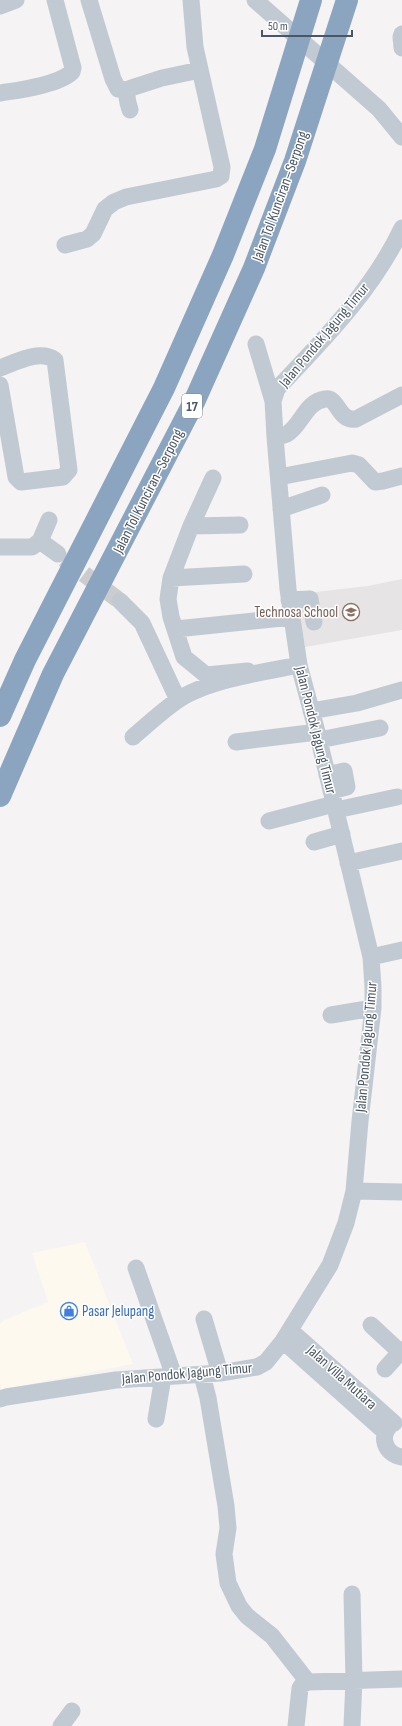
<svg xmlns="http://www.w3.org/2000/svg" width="402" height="1726" font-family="'Sofia Sans Condensed',sans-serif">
<rect width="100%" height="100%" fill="#f5f3f3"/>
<!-- commercial -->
<path fill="#fdf9ef" d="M85,1242L133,1364L20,1386L2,1392L0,1384V1324L4,1320L48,1302L32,1253Z"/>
<!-- education -->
<path fill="#e6e4e5" d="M402,579V630L305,647L298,594L368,586Z"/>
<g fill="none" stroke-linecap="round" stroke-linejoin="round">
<!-- minor-tunnel -->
<path stroke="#caccce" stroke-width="17" stroke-dasharray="17 8" stroke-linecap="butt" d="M64,559L120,601"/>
<!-- minor -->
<path stroke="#c1cad2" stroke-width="17" d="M89,0L113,79L118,89L128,90
M255,0L379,109L402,137
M0,6L16,0
M402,34L401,37L402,48
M0,93C19,90 58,85 72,72L73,68L55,0
M130,110C128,102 124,93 131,88L162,78L200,70
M65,245L87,239L93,234L105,209L114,202L126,197L216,179L221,176L222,167L195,47L191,0
M0,368C16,362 40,349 55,360L69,470L63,477L21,482L16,477L0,385
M273,401L277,389C323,340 373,290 402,228
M275,437C279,436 283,436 287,434C302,425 305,402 325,399C338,396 338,422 356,419L402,395
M279,477L352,463L359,465L375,482L383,481L402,476
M213,478L191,526L171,578L168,599L171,617L184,657L206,675L248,671
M281,509L322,495
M191,526L240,525
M40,541L58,554
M0,547H32L40,541L49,520
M171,578L244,574
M289,600L310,599L314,622
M120,601L142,623L178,700
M176,629L292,617
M311,711L357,703L402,690
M133,737C147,725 162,711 178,700C208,680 263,672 299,665
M319,740L380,728
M236,742L317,732
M327,775L344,771L347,787L331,791
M336,810L397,797
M269,821L334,804
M314,842L342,834
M348,863L402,851
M371,957L402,950
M331,1015L373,1008
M354,1191L402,1192
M136,1268L174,1376
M204,1319L220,1373
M371,1325L400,1352
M290,1330L394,1423
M283,1341L385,1432
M385,1369L402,1350
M202,1375L208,1398L226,1506L228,1528L224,1554L228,1583L239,1606L247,1616L272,1636L308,1682
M0,1399L6,1397L116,1380L220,1373L257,1367L266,1362L283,1341L330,1265L346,1223L354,1191L360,1121L373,1008V987L371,957L317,732L299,665L288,589L275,437L273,401L256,344
M156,1419L163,1377
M392,1424C378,1435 385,1455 402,1457
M352,1594L354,1680L352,1726
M61,1726L72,1711
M296,1726L300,1688L303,1684L308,1682L402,1679"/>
<!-- highway -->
<path stroke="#8ba5c1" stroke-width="22" d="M0,716L25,660L164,388L223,255L265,149L311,0
M0,796L53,674L194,402L254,268L295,161L347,0"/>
</g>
<!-- icons -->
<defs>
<g id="school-ring" transform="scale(0.9)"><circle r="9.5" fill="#fff" stroke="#8d6e63" stroke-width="1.5"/><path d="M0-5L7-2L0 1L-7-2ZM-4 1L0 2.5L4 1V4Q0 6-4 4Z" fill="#8d6e63"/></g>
<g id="shop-ring" transform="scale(0.9)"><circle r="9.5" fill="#fff" stroke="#3f7fe0" stroke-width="1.5"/><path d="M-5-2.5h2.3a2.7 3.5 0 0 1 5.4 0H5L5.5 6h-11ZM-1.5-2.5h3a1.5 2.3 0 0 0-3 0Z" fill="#3f7fe0"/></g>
</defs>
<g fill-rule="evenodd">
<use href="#school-ring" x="351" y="612"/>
<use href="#shop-ring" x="69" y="1311"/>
</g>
<g text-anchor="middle" stroke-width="3" stroke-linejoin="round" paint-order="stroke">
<!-- shield labels -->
<rect fill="#fff" stroke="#808990" stroke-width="1" x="182" y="394" width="20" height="24" rx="3"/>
<g font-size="14" font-weight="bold" fill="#4a5661">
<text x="192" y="411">17</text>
</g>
<!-- street labels -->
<g font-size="15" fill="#4a5661" stroke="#fff">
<text transform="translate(280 196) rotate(-70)" y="5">Jalan Tol Kunciran–Serpong</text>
<text transform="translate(324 335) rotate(-50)" y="5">Jalan Pondok Jagung Timur</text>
<text transform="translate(148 491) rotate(-63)" y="5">Jalan Tol Kunciran–Serpong</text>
<text transform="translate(316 730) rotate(76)" y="5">Jalan Pondok Jagung Timur</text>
<text transform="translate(366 1047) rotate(-85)" y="5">Jalan Pondok Jagung Timur</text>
<text transform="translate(187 1373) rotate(-5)" y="5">Jalan Pondok Jagung Timur</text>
<text transform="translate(342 1377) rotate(42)" y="5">Jalan Villa Mutiara</text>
</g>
<!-- education labels -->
<g font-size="15" fill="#785e54" stroke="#fff" text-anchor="end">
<text x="338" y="617">Technosa School</text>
</g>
<!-- shop labels -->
<g font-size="15" fill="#366cbe" stroke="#fff" text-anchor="start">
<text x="82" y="1316">Pasar Jelupang</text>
</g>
</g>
<!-- scale -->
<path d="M262 30v6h90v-6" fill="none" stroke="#4a5661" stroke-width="2"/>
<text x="268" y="30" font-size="12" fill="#4a5661" stroke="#ffffff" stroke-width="3" paint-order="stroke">50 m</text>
</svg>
